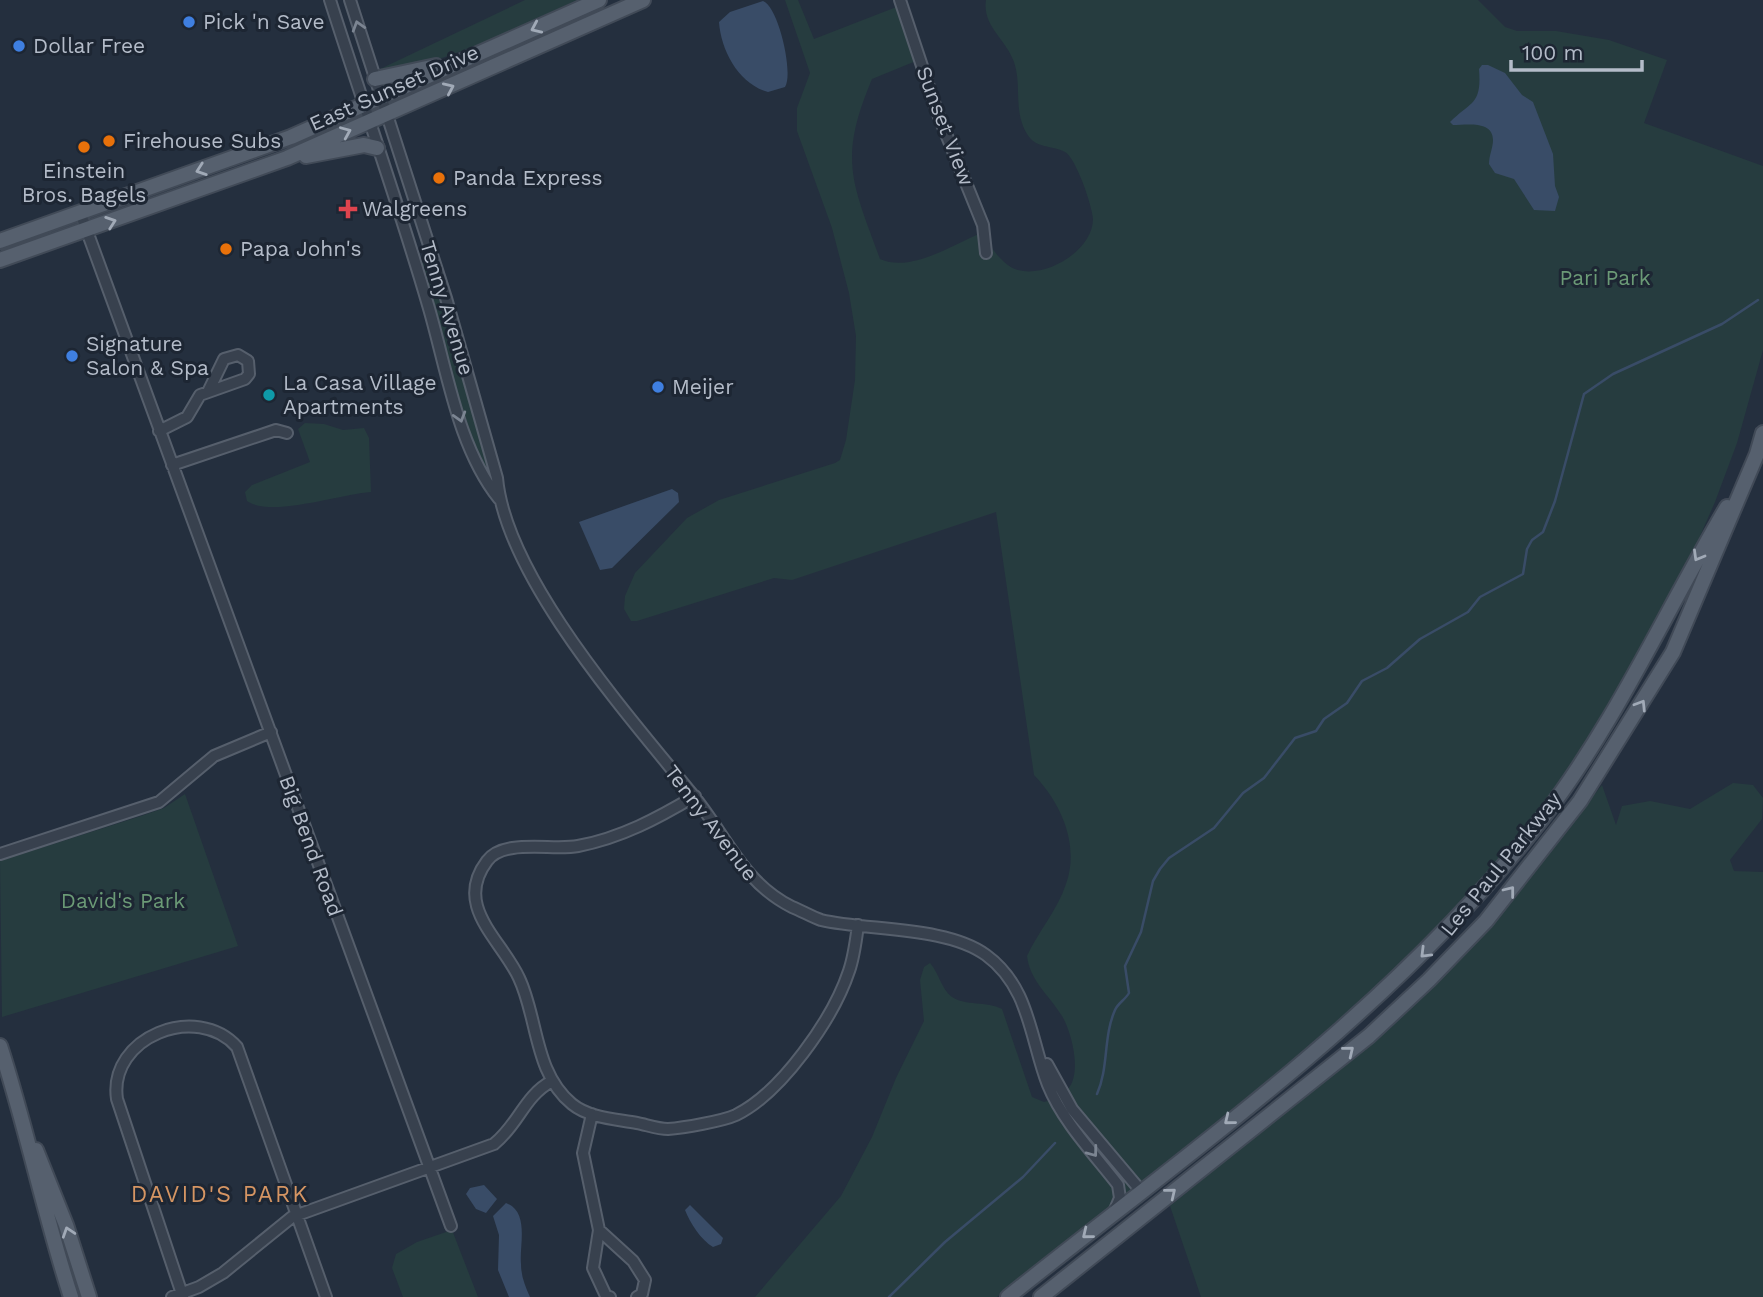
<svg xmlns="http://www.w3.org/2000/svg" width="1763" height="1297" font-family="'Work Sans',sans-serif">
<rect width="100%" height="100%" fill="#242f3e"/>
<!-- green -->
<path fill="#263c3f" d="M525,0H577C512,29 451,62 381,73L378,70Z
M785,0H798L814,39L899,6L916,61L872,79C838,160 852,182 880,259C911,273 952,245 981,233C990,245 1002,266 1018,270C1047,278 1093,250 1093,219C1092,205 1076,158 1065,152C1052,145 1036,149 1027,134C1013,111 1022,85 1014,62C1006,39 982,26 986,0H1478L1505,27L1517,31H1556L1609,40L1667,60L1644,123L1763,166V350L1737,443L1715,502L1664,618L1540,817L1375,996L1086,1232L997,1297H755L841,1196L872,1137L896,1078L924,1021L920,980L924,967L930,963C939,973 941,989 952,997C965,1006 987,1001 1002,1009L1032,1097L1044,1102C1053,1099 1061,1097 1068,1089C1082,1073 1072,1033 1062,1016C1049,995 1030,981 1027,956C1038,932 1058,909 1066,884C1080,845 1061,803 1034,775L996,512L792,580L774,578L637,621H631L624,609L625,596L635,573L687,518L719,500L835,463L840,460L846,440L855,380L856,336L849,293L832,228L797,131V108L810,73Z
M433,257L499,499L474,458L415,263Z
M305,423L324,424L343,430L364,428L369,438L371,492C340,494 271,518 247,501L245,492L252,485L310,462L298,429Z
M1733,783L1753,785L1763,798L1762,819L1730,860L1734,871L1763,872V1297H1201L1170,1206L1390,1024L1480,936L1602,785L1616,825L1622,806L1650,801L1690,809Z
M185,794L238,946L2,1017L0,861L141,816L164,808Z
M452,1230L478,1297H403L392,1268L396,1254L417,1242Z"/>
<!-- water -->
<path fill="#394c67" d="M763,1C778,6 794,73 785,87L768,92C739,84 721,51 719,22L730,12Z
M1482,65H1488L1505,73L1522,95L1533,102L1553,154L1555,186L1559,197L1555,211L1534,210L1514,179L1495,173L1489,164C1489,155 1493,148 1493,140C1493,120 1466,125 1453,125L1450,122C1471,101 1482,105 1479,69Z
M672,489L678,493L679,502L612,568L600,570L579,522Z
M484,1185L497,1199L486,1213L476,1209L466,1194L470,1188Z
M506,1203C530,1212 519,1246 521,1264C521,1276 525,1286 530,1297H509L498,1270L499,1235L493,1216Z
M690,1205L723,1238L721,1244L713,1247C701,1240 690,1223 685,1210Z"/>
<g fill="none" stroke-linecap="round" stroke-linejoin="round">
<!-- stream -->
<path stroke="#394c67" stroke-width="2.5" d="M1097,1094C1109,1067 1103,1037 1115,1010C1118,1003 1125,1000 1129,993L1125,966L1141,932L1153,881L1160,869L1169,858L1214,828L1243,793L1264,778L1295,738L1316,731L1324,719L1347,703L1362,681L1387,668L1420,639L1468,612L1480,597L1523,574L1527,549L1532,540L1543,532L1555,501L1584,394L1613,374L1722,324L1758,300
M889,1297L945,1242L1023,1177L1055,1143"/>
<!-- minor casing -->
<g stroke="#565f6c" stroke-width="14">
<path id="minor" d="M330,0C362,101 398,202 428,305C447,369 457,446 499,499
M350,0L446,298L497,478C506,578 629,716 692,794C726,835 742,882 792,907C802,911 812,917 821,920C867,931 947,926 986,955C1030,987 1030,1039 1048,1085C1063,1122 1094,1154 1118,1185L1120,1198L1114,1212
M900,0L938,114L983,225L986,253
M80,212L451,1226
M159,431L187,417L200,395L245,379L249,374L248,361L238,355L224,359L208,392
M172,465L276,430L287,433
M695,796C658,818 621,838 578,846C553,851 504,838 487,861C453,906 501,939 519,978C538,1018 534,1073 572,1104C589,1118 616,1119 637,1123C647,1125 658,1129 668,1129C683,1128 723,1121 736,1115C781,1093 833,1019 849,971C854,957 856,940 858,925
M0,854L159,802L214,756L271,732
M1047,1064L1072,1109L1141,1191
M592,1114L583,1153L599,1230L593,1268L606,1296L610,1297
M599,1230L633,1261L645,1280L642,1294L637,1297
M172,1297L199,1287L223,1273L292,1217L494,1144C519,1124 524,1096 552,1081
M183,1297L117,1099C108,1037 197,1002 237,1047L326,1297"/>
</g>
<!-- major casing -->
<g stroke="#414a57" stroke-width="18">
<path id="major" d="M375,79L436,66
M306,156L364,145L377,148
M0,241L291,137L599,0
M0,260L287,158L643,0
M0,1046C27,1129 44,1214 71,1297
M36,1150L66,1225L89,1297
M1008,1297C1194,1148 1394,1009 1541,820C1616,723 1665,612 1727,507
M1041,1297L1369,1036L1429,980L1486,921L1580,801L1673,652L1757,454L1763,433"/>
</g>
<!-- minor -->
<use href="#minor" stroke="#38414e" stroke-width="10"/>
<!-- major -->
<use href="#major" stroke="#56606e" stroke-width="14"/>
</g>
<!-- one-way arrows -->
<defs><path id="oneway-chevron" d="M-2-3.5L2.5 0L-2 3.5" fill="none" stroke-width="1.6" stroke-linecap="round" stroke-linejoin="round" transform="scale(1.75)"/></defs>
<g stroke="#7c8592">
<use href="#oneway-chevron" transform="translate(358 26) rotate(-107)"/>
<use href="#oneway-chevron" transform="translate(460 417) rotate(73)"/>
<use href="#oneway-chevron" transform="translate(1093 1152) rotate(53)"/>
</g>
<g stroke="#a1aab7">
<use href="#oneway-chevron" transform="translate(536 28) rotate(156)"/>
<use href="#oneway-chevron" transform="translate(449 88) rotate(-24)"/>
<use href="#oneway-chevron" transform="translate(346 132) rotate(-23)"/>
<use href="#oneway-chevron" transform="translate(201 170) rotate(161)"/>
<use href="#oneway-chevron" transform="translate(111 222) rotate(-19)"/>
<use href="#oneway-chevron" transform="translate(1698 556) rotate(120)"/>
<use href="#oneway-chevron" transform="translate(1641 705) rotate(-58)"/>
<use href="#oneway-chevron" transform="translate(1510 891) rotate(-52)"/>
<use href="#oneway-chevron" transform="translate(1425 953) rotate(135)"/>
<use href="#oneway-chevron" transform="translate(1349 1051) rotate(-39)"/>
<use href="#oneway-chevron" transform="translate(1229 1120) rotate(141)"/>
<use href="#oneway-chevron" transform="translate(1171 1193) rotate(-39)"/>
<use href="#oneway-chevron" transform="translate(68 1232) rotate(-108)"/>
<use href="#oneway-chevron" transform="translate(1087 1234) rotate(141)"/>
</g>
<!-- markers -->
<g fill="#3f7fe0" stroke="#1d2633" stroke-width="2.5">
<circle cx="189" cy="22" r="7"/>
<circle cx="19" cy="46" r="7"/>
<circle cx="72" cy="356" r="7"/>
<circle cx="658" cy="387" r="7"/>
</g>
<g fill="#e8710a" stroke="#1d2633" stroke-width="2.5">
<circle cx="109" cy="141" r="7"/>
<circle cx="84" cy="147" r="7"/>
<circle cx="439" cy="178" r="7"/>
<circle cx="226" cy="249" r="7"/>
</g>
<path fill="#e0444e" stroke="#1d2633" stroke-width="2.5" d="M344.5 198.5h7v7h7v7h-7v7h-7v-7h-7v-7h7z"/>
<circle fill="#0f9aa8" stroke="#1d2633" stroke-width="2.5" cx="269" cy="395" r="7"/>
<g text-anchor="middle" stroke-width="6" stroke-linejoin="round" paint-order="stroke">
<!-- poi labels -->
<g font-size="21" fill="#b4bcc9" stroke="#1d2633" text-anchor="start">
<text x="203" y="29">Pick 'n Save</text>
<text x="33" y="53">Dollar Free</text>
<text x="123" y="148">Firehouse Subs</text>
<text x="84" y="178" text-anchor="middle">Einstein<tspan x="84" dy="24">Bros. Bagels</tspan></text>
<text x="453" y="185">Panda Express</text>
<text x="362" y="216">Walgreens</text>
<text x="240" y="256">Papa John's</text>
<text x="86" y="351">Signature<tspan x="86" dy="24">Salon &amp; Spa</tspan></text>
<text x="283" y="390">La Casa Village<tspan x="283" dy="24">Apartments</tspan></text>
<text x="672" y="394">Meijer</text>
</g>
<!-- street labels -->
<g font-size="21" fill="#b4bcc9" stroke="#1d2633">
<text transform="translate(394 88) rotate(-24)" y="7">East Sunset Drive</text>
<text transform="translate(945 126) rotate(69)" y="7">Sunset View</text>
<text transform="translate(447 308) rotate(73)" y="7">Tenny Avenue</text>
<text transform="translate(711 823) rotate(53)" y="7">Tenny Avenue</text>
<text transform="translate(311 846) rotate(70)" y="7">Big Bend Road</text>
<text transform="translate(1501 864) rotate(-51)" y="7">Les Paul Parkway</text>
</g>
<!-- park labels -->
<g font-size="21" fill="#6b9a76" stroke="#1d2633">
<text x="1605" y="285">Pari Park</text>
<text x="123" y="908">David's Park</text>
</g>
<!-- neighbourhood labels -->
<g font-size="23" letter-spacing="2" fill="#d59563" stroke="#1d2633">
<text x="220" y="1202">DAVID'S PARK</text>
</g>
</g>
<!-- scale -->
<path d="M1511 60v10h131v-10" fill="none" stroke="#b4bcc9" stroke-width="3.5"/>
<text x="1522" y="60" font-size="21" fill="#b4bcc9" stroke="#1d2633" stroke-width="5" paint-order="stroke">100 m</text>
</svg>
